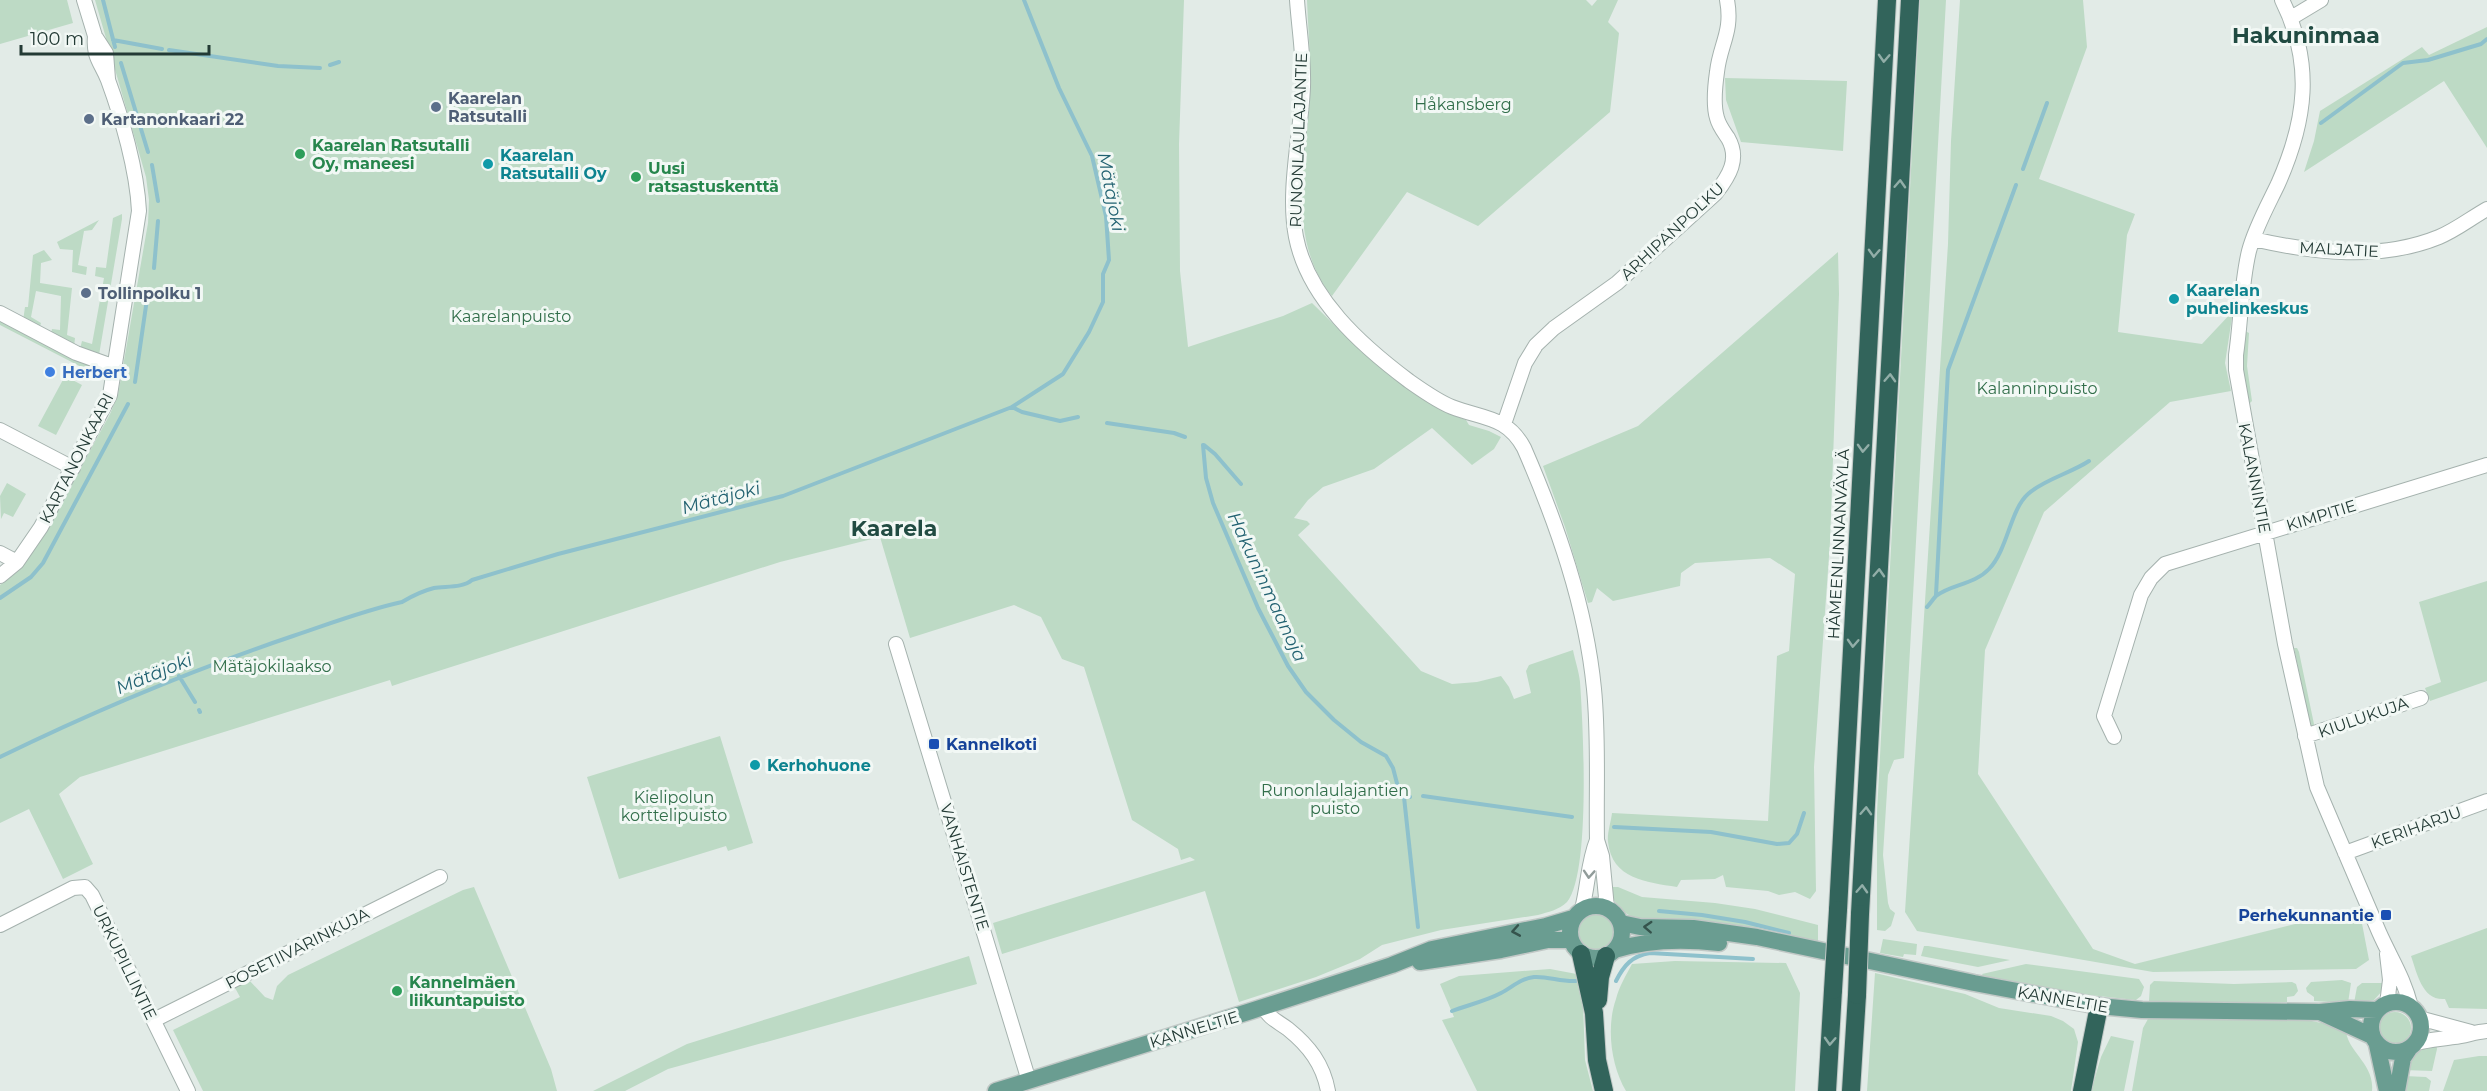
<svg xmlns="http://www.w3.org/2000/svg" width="2487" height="1091" font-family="Montserrat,sans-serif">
<rect width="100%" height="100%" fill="#e2ebe7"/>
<!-- green -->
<path fill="#bddac5" d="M0,0H67L73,23L0,44Z
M95,0H1184L1179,144L1180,271L1188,347L1283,316L1312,303L1363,353L1446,412L1466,420L1469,425L1489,431L1501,437L1494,449L1472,465L1432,428L1374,469L1323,487L1308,500L1294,518L1307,521L1310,524L1298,535L1421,671L1452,684L1477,682L1501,676L1509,687L1514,699L1531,693L1526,671L1529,665L1573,650C1575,661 1579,671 1580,682C1583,723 1591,873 1567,902C1559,910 1548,912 1538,915L1441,930L1382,945L1360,959L1316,977L1239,1002L1205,891L1002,954L993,923L1195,860L1190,857L1181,860L1178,849L1132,820L1084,667L1062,659L1041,617L1014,605L910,638L880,537L780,562L407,681L392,686L390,680L80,777L59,794L93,864L63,879L29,809L0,823V585L21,568L42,539L110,414L118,395L148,223L149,200L146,177Z
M1307,0H1586L1592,6L1597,0H1618L1608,22L1619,33L1610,112L1478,226L1407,192L1332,296C1285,239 1306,154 1310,87C1311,58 1308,29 1307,0Z
M1920,0H1946L1904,758L1894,760L1888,775L1883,855L1888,903L1890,909L1895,913L1891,926L1885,931L1877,930V813Z
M1960,0H2083L2087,47L2039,179L2135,214L2127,235L2118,332L2202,344L2233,311L2225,363L2231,391L2170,402L2044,512L1985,650L1978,774L2093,949L2135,964L2359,908L2369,960L2356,969L2153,972L1917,931L1905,912L1948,244L1951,141Z
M2487,27V148L2444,81L2304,172L2314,141L2320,111L2422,47L2429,55Z
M1725,78L1847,81L1843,151L1741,142L1726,100Z
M122,214V219L99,355L80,349L82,341L92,344L104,278L95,276L96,267L106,268L113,218Z
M99,220L92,230L84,231L78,265L87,267L86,275L72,272L73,250L60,249L57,242Z
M44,250L52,260L41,263L40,283L72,288L67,335L75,338L74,347L51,334L52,329L60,330L61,296L36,291L31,317L41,323L39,329L23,321L25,307H28L33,255Z
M1838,252L1839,294L1830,542L1814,767L1816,891L1810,899L1795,892L1779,895L1768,891L1726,887L1723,875L1715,879L1681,880L1677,887C1646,882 1612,879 1608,842C1607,833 1611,822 1612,813L1768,821L1777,656L1789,651L1795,574L1770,558L1695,563L1681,573L1680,586L1613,601L1597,588L1592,602L1588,603L1565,527L1543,466L1638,426Z
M0,318L94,368L95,372L93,373L0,325Z
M2245,331L2249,333L2247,366L2252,401L2248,405L2242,366Z
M65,376L82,385L56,435L38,426Z
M7,483L26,494L13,517L4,513L1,519L0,496Z
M2487,581V681L2430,701L2425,688L2441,682L2419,602Z
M2294,648H2297L2299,652L2315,729L2311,728Z
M720,736L753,843L728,851L726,846L619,879L587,777Z
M474,887L551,1069L557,1091H203L173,1030L240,997L234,986L248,979L265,997L273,1000L277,986L288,975L463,890Z
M1609,887H1618L1642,897L1715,903L1755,909L1818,925V943L1636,919C1622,912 1613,904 1609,887Z
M1579 932a18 18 0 1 1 36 0a18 18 0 1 1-36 0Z
M2487,928V1009L2449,1008L2445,999C2422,1001 2417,973 2411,956Z
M1883,939L1917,944L1916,955L1904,954L1903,957L1880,953Z
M1924,946H1928L2010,960L1978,967L1921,956Z
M969,956L977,984L668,1069L625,1091H593L687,1044Z
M1675,961L1786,963L1800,993L1795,1091H1626C1611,1066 1606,1027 1616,999C1619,987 1626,975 1632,964Z
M2026,964L2139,979L2144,987L2141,996L2136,1000L2061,992L1984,977L1982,974Z
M1550,969L1582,975L1585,1060L1593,1091H1477L1442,1020L1454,1017L1440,984L1459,976Z
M1875,973L1965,994L1999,1008L2051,1016L2063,1021L2074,1029L2078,1042L2071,1091H1867Z
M2342,980L2351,983L2348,1003L2314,1001V997L2307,992L2306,988L2311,982Z
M2154,981L2234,984L2292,982L2296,984L2298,991L2294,996L2287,997V1002L2231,1003L2149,1001L2150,985Z
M2362,983H2385L2383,990L2374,1000L2354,1003L2357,987Z
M2379 1028a16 16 0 1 1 32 0a16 16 0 1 1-32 0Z
M2297,1018L2346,1028C2345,1051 2375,1063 2372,1091H2132L2143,1028L2148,1019Z
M2111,1036L2134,1041L2124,1091H2091L2101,1057Z
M2436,1043L2437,1049L2432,1071L2404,1070L2413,1054Z
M2479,1056H2487V1091H2443L2454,1060Z
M2404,1076L2426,1077L2431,1081L2429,1091H2403Z"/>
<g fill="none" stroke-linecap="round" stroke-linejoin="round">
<!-- stream -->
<path stroke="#8ec1cc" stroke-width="4" d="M103,0L115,47
M113,40L162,49
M169,50L278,66L320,68
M121,63L148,152
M330,65L339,62
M2321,123L2403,63L2428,60L2481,44L2487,39
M152,165L158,201
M2023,169L2047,103
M154,268L158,221
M135,382L148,292
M1012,407L1022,412L1060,421L1078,417
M1107,423L1174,433L1185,437
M1203,445L1206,478L1213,503L1258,608L1288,666L1306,692L1334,720L1361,742L1386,756L1393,768L1399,791L1404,796L1410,797
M1204,445L1215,454L1241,484
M1936,595L1948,370L2016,185
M0,598L31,577L43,563L128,404
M1927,607C1930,604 1933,599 1936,596C1951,584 1974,585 1989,569C2008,549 2010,510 2028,494C2043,480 2071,473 2089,461
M179,676L195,702
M199,710L200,712
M0,757C96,710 192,670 293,636C329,624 365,610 402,602C412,596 422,591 434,588C446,586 463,588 472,580L558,554L783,496L1012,407L1063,374L1089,332L1103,302V274L1109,260L1106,216L1092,156L1059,88L1024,0
M1423,796L1572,817
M1404,797L1418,927
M1614,827L1711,832L1777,844L1789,843L1797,834L1804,813
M1659,911L1702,915L1745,922L1789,933
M1616,981C1624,965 1632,956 1650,953L1753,959
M1452,1011C1468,1005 1486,1001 1501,993C1513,987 1519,979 1534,977C1548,976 1561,982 1576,981"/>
<!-- minor casing -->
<g stroke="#a5b2ae" stroke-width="16">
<path id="minor" d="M84,0L95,36L106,53L108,79
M1297,0C1299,29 1304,58 1303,87C1301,134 1287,190 1296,237C1308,298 1361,345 1409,381C1422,390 1437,401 1452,407C1483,419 1507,416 1524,448C1557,524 1586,606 1594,689C1599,739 1596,790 1597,840L1602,856L1607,908
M2282,0C2314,64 2306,121 2278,184C2268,205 2255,228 2249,251C2241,284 2241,321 2236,355V370L2285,644L2317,787L2379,932C2391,959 2404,978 2411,1007
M2291,18L2321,0
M2253,239C2314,253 2380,261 2439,237C2456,230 2471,218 2487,209
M0,313L76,353L115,367
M1504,424L1525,363L1536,345L1554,328L1617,283L1716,193C1729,176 1740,159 1728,138C1724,132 1719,126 1717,118C1713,105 1715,86 1717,72C1720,44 1733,32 1727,0
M0,430L73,468
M0,553L17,562
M0,576L17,562L41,527L110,395L139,211C137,170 122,118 108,80C101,62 93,58 95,36
M896,644L1029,1081
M2305,736L2421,698
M2114,737L2104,716L2141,595L2151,578L2165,564L2487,465
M2345,853L2487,801
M1582,909C1588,886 1588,862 1597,840
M0,925L73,888L85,887L92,895L188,1091
M2387,1004L2390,980L2387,954
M1264,1007C1268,1018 1279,1022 1288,1029C1309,1046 1323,1064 1328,1091
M2419,1018L2471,1032
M154,1020L440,877
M2415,1043C2429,1040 2441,1039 2454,1037C2465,1036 2475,1032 2487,1031"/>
</g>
<!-- major casing -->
<g stroke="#c1c8c6" stroke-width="19">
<path id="major" d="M1570 932a26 26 0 1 1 52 0a26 26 0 1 1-52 0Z
M1621,923L1640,927L1693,928L1757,937L1974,983L2099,1006L2142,1010L2320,1012L2350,1009L2377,1010
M1615,950C1649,939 1684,939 1719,943
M1420,962L1501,950L1548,940H1570
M2371 1027a25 25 0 1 1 50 0a25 25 0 1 1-50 0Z
M2320,1012L2372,1036
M2377,1045L2387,1091
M996,1091L1251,1011L1392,965L1432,949L1546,926L1573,918
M2397,1091L2403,1058L2409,1049"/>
</g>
<!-- highway casing -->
<g stroke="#c1c8c6" stroke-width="20">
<path id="highway" d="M1838,910L1887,0
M1860,914L1910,0
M1581,954L1594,1013L1597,1060L1604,1091
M1598,1000L1600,977L1606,956
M1827,1091L1833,990
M1851,1091L1857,995
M2082,1091L2099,1006"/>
</g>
<!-- minor -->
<use href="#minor" stroke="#fff" stroke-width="14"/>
<!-- major -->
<use href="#major" stroke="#6a9d91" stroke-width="16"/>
<!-- highway -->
<use href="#highway" stroke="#32645b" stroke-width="18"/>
<!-- highway-bridge casing -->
<g stroke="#c1c8c6" stroke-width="20" stroke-linecap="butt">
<path id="highway-bridge" d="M1833,990L1838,910
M1857,995L1860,914"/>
</g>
<!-- highway-bridge -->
<use href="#highway-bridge" stroke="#32645b" stroke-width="18"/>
</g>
<!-- one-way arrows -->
<defs><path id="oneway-chevron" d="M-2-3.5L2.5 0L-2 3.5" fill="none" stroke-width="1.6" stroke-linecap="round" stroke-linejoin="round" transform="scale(1.5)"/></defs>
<g stroke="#92aea8">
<use href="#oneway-chevron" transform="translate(1884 58) rotate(93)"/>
<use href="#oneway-chevron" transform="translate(1900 184) rotate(-87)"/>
<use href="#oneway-chevron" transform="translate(1874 253) rotate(93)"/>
<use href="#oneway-chevron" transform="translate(1890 378) rotate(-87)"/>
<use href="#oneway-chevron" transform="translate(1863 448) rotate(93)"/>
<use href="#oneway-chevron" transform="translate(1879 573) rotate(-87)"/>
<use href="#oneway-chevron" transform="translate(1853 643) rotate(93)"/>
<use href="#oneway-chevron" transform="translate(1866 811) rotate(-87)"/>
<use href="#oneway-chevron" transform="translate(1862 889) rotate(-87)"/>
<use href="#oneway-chevron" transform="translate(1830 1041) rotate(93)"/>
</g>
<use stroke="#919c9a" href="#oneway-chevron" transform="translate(1589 874) rotate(94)"/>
<g stroke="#35534c">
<use href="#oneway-chevron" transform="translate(1648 927) rotate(-177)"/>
<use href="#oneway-chevron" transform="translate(1516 931) rotate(170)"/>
</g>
<!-- markers -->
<g fill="#5c6f8a" stroke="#f2f8f5" stroke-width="2">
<circle cx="436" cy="107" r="6"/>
<circle cx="89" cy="119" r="6"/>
<circle cx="86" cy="293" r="6"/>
</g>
<g fill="#2e9e5b" stroke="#f2f8f5" stroke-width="2">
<circle cx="300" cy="154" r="6"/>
<circle cx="636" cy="177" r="6"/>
<circle cx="397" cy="991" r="6"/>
</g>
<g fill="#0f9aa8" stroke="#f2f8f5" stroke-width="2">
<circle cx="488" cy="164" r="6"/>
<circle cx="2174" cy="299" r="6"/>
<circle cx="755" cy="765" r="6"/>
</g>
<circle fill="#3f7fe0" stroke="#f2f8f5" stroke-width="2" cx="50" cy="372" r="6"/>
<g fill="#1a4fb4" stroke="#f2f8f5" stroke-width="2">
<rect x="928" y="738" width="12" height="12" rx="3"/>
<rect x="2380" y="909" width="12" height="12" rx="3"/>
</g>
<g text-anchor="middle" stroke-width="6" stroke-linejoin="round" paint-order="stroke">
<!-- service labels -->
<g font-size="16" font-weight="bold" fill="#4e5e75" stroke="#f2f8f5" text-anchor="start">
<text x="448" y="104">Kaarelan<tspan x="448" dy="18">Ratsutalli</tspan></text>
<text x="101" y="125">Kartanonkaari 22</text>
<text x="98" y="299">Tollinpolku 1</text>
</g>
<!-- park labels -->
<g font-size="16" fill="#316e4a" stroke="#f2f8f5">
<text x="1463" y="110">Håkansberg</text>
<text x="511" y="322">Kaarelanpuisto</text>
<text x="2037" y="394">Kalanninpuisto</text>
<text x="272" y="672">Mätäjokilaakso</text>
<text x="1335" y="796">Runonlaulajantien<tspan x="1335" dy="18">puisto</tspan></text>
<text x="674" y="803">Kielipolun<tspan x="674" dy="18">korttelipuisto</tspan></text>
</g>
<!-- street labels -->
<g font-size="16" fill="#233a35" stroke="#f2f8f5">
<text transform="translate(1298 140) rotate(-88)" y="6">RUNONLAULAJANTIE</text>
<text transform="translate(1672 231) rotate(-43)" y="6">ARHIPANPOLKU</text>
<text transform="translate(2339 249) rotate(3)" y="6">MALJATIE</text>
<text transform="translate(76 458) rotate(-63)" y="6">KARTANONKAARI</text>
<text transform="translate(2255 478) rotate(79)" y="6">KALANNINTIE</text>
<text transform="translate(2321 515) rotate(-17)" y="6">KIMPITIE</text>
<text transform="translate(1838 544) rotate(-87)" y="6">HÄMEENLINNANVÄYLÄ</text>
<text transform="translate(2363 717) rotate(-19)" y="6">KIULUKUJA</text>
<text transform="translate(2416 827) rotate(-20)" y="6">KERIHARJU</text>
<text transform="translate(965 867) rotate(73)" y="6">VANHAISTENTIE</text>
<text transform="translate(297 948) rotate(-27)" y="6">POSETIIVARINKUJA</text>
<text transform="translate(125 962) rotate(64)" y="6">URKUPILLINTIE</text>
<text transform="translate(2063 999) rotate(10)" y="6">KANNELTIE</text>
<text transform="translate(1194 1029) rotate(-17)" y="6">KANNELTIE</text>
</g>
<!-- leisure labels -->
<g font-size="16" font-weight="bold" fill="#27864d" stroke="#f2f8f5" text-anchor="start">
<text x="312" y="151">Kaarelan Ratsutalli<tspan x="312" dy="18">Oy, maneesi</tspan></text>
<text x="648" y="174">Uusi<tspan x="648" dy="18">ratsastuskenttä</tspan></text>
<text x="409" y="988">Kannelmäen<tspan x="409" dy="18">liikuntapuisto</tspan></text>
</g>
<!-- culture labels -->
<g font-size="16" font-weight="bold" fill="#0d838f" stroke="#f2f8f5" text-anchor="start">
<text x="500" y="161">Kaarelan<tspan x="500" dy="18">Ratsutalli Oy</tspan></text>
<text x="2186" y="296">Kaarelan<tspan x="2186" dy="18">puhelinkeskus</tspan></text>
<text x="767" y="771">Kerhohuone</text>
</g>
<!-- shop labels -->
<g font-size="16" font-weight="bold" fill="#366cbe" stroke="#f2f8f5" text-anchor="start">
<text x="62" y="378">Herbert</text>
</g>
<!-- transit labels -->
<g font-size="16" font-weight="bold" fill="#164399" stroke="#f2f8f5" text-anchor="start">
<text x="946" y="750">Kannelkoti</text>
<text x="2374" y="921" text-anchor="end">Perhekunnantie</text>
</g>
<!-- water labels -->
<g font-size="18" font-style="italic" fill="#226271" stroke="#f2f8f5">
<text transform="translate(1111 192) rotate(79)" y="6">Mätäjoki</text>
<text transform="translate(721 498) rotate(-15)" y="6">Mätäjoki</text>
<text transform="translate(1267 587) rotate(65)" y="6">Hakuninmaanoja</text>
<text transform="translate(154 674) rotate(-22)" y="6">Mätäjoki</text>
</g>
<!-- district labels -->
<g font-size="22" font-weight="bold" fill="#214b42" stroke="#f2f8f5">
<text x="2306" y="43">Hakuninmaa</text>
<text x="894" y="536">Kaarela</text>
</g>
</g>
<!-- scale -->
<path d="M21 45v9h188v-9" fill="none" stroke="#233a35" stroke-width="3"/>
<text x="30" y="45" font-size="18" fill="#233a35" stroke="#f2f8f5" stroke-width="4.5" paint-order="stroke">100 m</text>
</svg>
